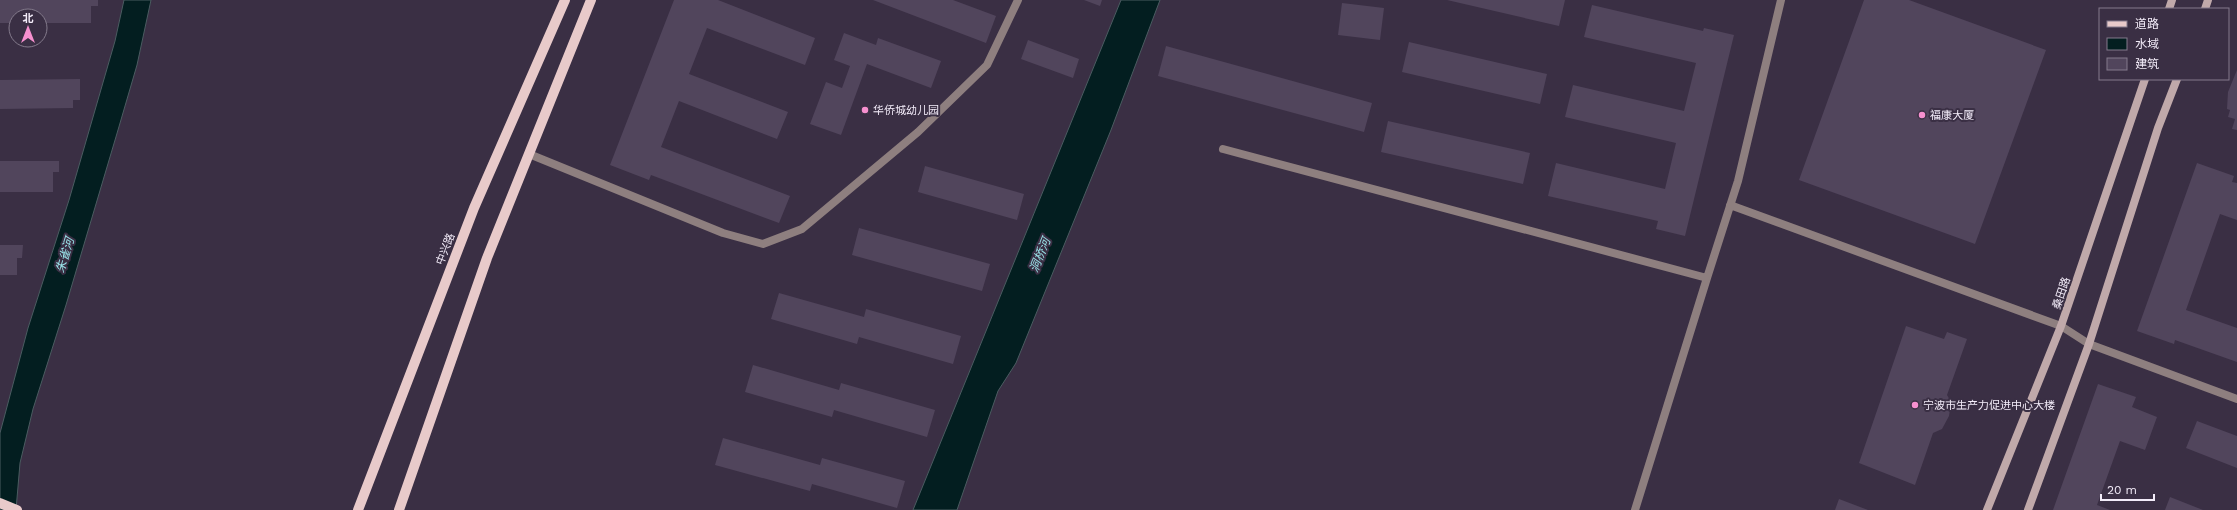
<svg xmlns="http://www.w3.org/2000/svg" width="2237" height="510" font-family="'Work Sans','Noto Sans SC',sans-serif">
<rect width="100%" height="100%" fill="#3a2f44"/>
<!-- water -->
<path fill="#031e20" stroke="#4b5c61" d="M124,0H151L137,65L118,130L66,305L33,409L20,463L16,510H0V433L28,328L69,200L115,41Z
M1121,0H1160L1111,130L1016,363L998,391L957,510H913Z"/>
<!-- building -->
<path fill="#51455c" d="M0,0H98V6H91V23H40V16H16V23H0Z
M674,0H718L815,38L805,65L707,28L689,74L788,112L777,139L679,101L661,147L790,196L779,223L651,175L649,180L610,165Z
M873,0H953L996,16L986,43Z
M1084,0H1102L1100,6Z
M1447,0H1565L1559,26Z
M1864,0H1909L2046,50L1975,244L1799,180Z
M1342,3L1384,8L1380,40L1338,35Z
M1592,5L1703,31L1704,28L1734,35L1685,236L1656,229L1658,221L1548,196L1556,163L1665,189L1676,143L1565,117L1573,85L1684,111L1696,63L1584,37Z
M844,33L876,45L878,38L941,61L931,88L867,64L841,135L810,124L826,82L842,88L850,66L834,60Z
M1028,40L1079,59L1073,78L1021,59Z
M1409,42L1547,74L1540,104L1402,72Z
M1166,46L1372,103L1364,132L1158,76Z
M2237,70V130L2232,129L2235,119L2228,117L2230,110L2227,109L2228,92Z
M80,79V100H73V108L0,109V80Z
M1388,121L1530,153L1523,184L1381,152Z
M0,161H59V172H53V192H0Z
M2197,163L2234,176L2232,182L2237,183V220L2220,214L2186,310L2237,328V362L2175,340L2174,344L2137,331Z
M925,166L1024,194L1017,220L918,192Z
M859,228L990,264L982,291L852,255Z
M0,245H23L22,258H17V275H0Z
M779,293L864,317L866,309L961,336L953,364L859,337L857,344L771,319Z
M1906,326L1944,339L1947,332L1967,339L1947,395L1951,402L1949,416L1942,429L1933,433L1915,485L1859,463Z
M753,365L839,390L841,383L935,410L927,437L834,410L832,417L745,392Z
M2098,384L2136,397L2132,407L2157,417L2145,450L2120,441L2097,505L2110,510H2053Z
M2197,421L2237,436V468L2186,448Z
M723,438L820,465L822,458L905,481L897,508L812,484L810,491L715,465Z
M2170,497L2203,510H2165Z
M1839,499L1868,510H1835Z"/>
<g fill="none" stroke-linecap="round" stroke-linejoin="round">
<!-- street -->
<path stroke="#8e7f7f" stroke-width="8" d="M1223,149L1707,278L1635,510
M529,154L723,233L763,244L802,229L918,132L987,65L1018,0
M1730,205L2061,326L2089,344L2237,399
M1707,278L1738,181L1781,0"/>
<!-- secondary -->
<path stroke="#c0a9aa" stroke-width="8" d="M2169,9L2172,0
M2205,9L2208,0
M1987,510L2061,326L2145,79
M2028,510L2089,344L2158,128L2177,79"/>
<!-- primary -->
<path stroke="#e8caca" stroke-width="10" d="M0,503L17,510
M358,510L474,208L565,0
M399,510L487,258L591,0"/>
</g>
<!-- markers -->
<g fill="#f690cf" stroke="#3a2f44" stroke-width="1.5">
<circle cx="865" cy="110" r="4"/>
<circle cx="1922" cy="115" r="4"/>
<circle cx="1915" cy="405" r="4"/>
</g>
<g text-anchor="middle" stroke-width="4" stroke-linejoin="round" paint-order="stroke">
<!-- poi labels -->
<g font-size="11" fill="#f3ecf9" stroke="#3a2f44" text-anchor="start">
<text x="873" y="114">华侨城幼儿园</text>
<text x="1930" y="119">福康大厦</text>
<text x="1923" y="409">宁波市生产力促进中心大楼</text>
</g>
<!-- street labels -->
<g font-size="11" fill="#f3ecf9" stroke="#3a2f44">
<text transform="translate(445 249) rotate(-69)" y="4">中兴路</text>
<text transform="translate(2061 293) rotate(-71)" y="4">桑田路</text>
</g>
<!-- water labels -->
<g font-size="12" font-style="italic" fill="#98e0e6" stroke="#3a2f44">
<text transform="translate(65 255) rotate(-73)" y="4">朱雀河</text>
<text transform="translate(1040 255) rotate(-68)" y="4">洞桥河</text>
</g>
</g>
<!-- legend -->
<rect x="2099" y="8" width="130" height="72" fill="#3a2f44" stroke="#847b8c"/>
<rect x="2107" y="21" width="20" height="6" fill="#e8caca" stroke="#847b8c"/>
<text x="2135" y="28" font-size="12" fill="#f3ecf9">道路</text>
<rect x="2107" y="38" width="20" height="12" fill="#031e20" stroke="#847b8c"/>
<text x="2135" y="48" font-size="12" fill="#f3ecf9">水域</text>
<rect x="2107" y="58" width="20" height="12" fill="#51455c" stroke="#847b8c"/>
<text x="2135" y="68" font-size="12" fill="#f3ecf9">建筑</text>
<!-- north arrow -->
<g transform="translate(28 28)"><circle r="19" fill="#3a2f44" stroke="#847b8c"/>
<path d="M0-3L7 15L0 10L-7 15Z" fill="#f690cf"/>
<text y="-6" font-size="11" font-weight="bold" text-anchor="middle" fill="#f3ecf9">北</text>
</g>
<!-- scale -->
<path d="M2101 494v6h53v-6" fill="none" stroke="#f3ecf9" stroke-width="2"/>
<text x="2107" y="494" font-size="12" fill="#f3ecf9" stroke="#3a2f44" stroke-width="3" paint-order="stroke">20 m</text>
</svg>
